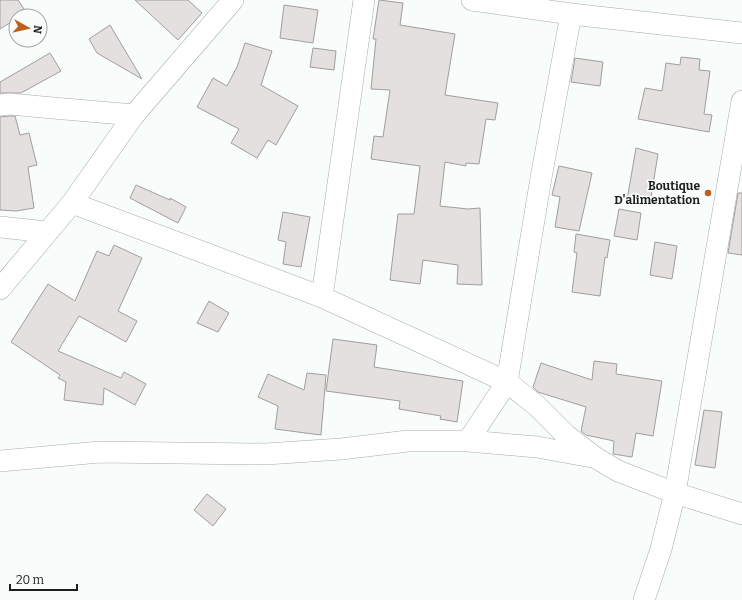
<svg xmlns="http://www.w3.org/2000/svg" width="742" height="600" font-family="Bitter,serif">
<rect width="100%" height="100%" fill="#f8fcfb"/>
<!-- building -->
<path fill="#e4e0df" stroke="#a19e9c" d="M0,0H18L26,12L20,16H16V19L0,29Z
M135,0H188L202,13L178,40Z
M379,0L403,3L400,25L455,34L445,95L498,103L495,120L486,119L479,164L466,163V166L445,162L440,206L468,209L480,208L482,285L457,284L458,265L423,260L420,284L390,280L398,214H414L420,166L371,159L374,136L383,137L390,90L371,89L376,39H373Z
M284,5L318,10L313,43L280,38Z
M110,25L142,79L97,53L89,39Z
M245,43L272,51L261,85L298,106L276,145L268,140L257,158L231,143L239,129L197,107L213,78L227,86L237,67Z
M313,48L336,51L334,70L310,67Z
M50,53L61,71L21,93H0V82Z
M681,57L700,59L699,70L710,71L704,114L712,115L709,132L638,119L645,88L662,91L666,63L680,65Z
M575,58L603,62L600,86L571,82Z
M10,116H15L20,135L29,133L37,165L28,167L34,208L16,211L0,210V117Z
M636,148L658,154L650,203L627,200Z
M559,166L592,173L579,231L555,227L560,197L552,195Z
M136,185L170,200V198L186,207L178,223L130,198Z
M738,193H742V255L728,253Z
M619,209L641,213L637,240L614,236Z
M283,212L310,217L301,267L283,264L286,242L278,240Z
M576,234L610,240L607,258L605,257L600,296L572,292L577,253L574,252Z
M655,242L677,246L672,279L650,275Z
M114,245L142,258L118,311L137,321L126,342L79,316L58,351L121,378L124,372L146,384L135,405L104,388L103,405L64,400L66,382L58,378L60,375L11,342L48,284L75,301L97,251L109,256Z
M209,301L229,313L218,332L197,323Z
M333,339L377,345L374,367L463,381L457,422L440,419L441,416L399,409L400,401L326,391Z
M594,361L617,364L616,374L662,381L653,436L636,433L632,457L613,454L614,441L586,435L581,431L586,407L538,392L533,387L541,363L592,380Z
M307,373L326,375L321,435L275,429L278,406L258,397L268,374L304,390Z
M704,410L722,412L715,468L695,465Z
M207,494L226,509L213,526L194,510Z"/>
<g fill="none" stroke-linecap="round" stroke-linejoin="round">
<!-- minor casing -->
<g stroke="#a7abaa" stroke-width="22">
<path id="minor" d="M472,0L571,14L742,33
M0,105L10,104L42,107L134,115
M72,203L322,297L507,382L537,406L566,435L596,458L618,471L675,493L742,514
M0,227L47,232
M0,289L72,203L134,115L233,0
M322,297L364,0
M468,441L507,382L541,178L571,14
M0,461L100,452L266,454L341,449L408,441H468L537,447L592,457
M644,600L661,549L675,493L742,101"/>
</g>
<!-- minor -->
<use href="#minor" stroke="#fff" stroke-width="21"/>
</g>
<!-- markers -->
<circle fill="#bf5f1c" stroke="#f8fcfb" stroke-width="1.5" cx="708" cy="193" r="4"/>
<g text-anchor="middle" stroke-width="3.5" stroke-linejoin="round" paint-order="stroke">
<!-- poi labels -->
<g font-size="12" font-weight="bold" fill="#1c1d1d" stroke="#f8fcfb" text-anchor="end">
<text x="700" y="190">Boutique<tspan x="700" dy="14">D'alimentation</tspan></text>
</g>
</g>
<!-- north arrow -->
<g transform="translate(28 28) rotate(98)"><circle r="19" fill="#f8fcfb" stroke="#a0a3a2"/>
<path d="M0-3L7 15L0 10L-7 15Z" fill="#bf5f1c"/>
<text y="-6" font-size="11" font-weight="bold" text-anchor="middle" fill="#1c1d1d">N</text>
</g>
<!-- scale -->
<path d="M10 584v6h67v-6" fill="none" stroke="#1c1d1d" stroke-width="2"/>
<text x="16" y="584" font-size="12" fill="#1c1d1d" stroke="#f8fcfb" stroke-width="3" paint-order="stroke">20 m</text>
</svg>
